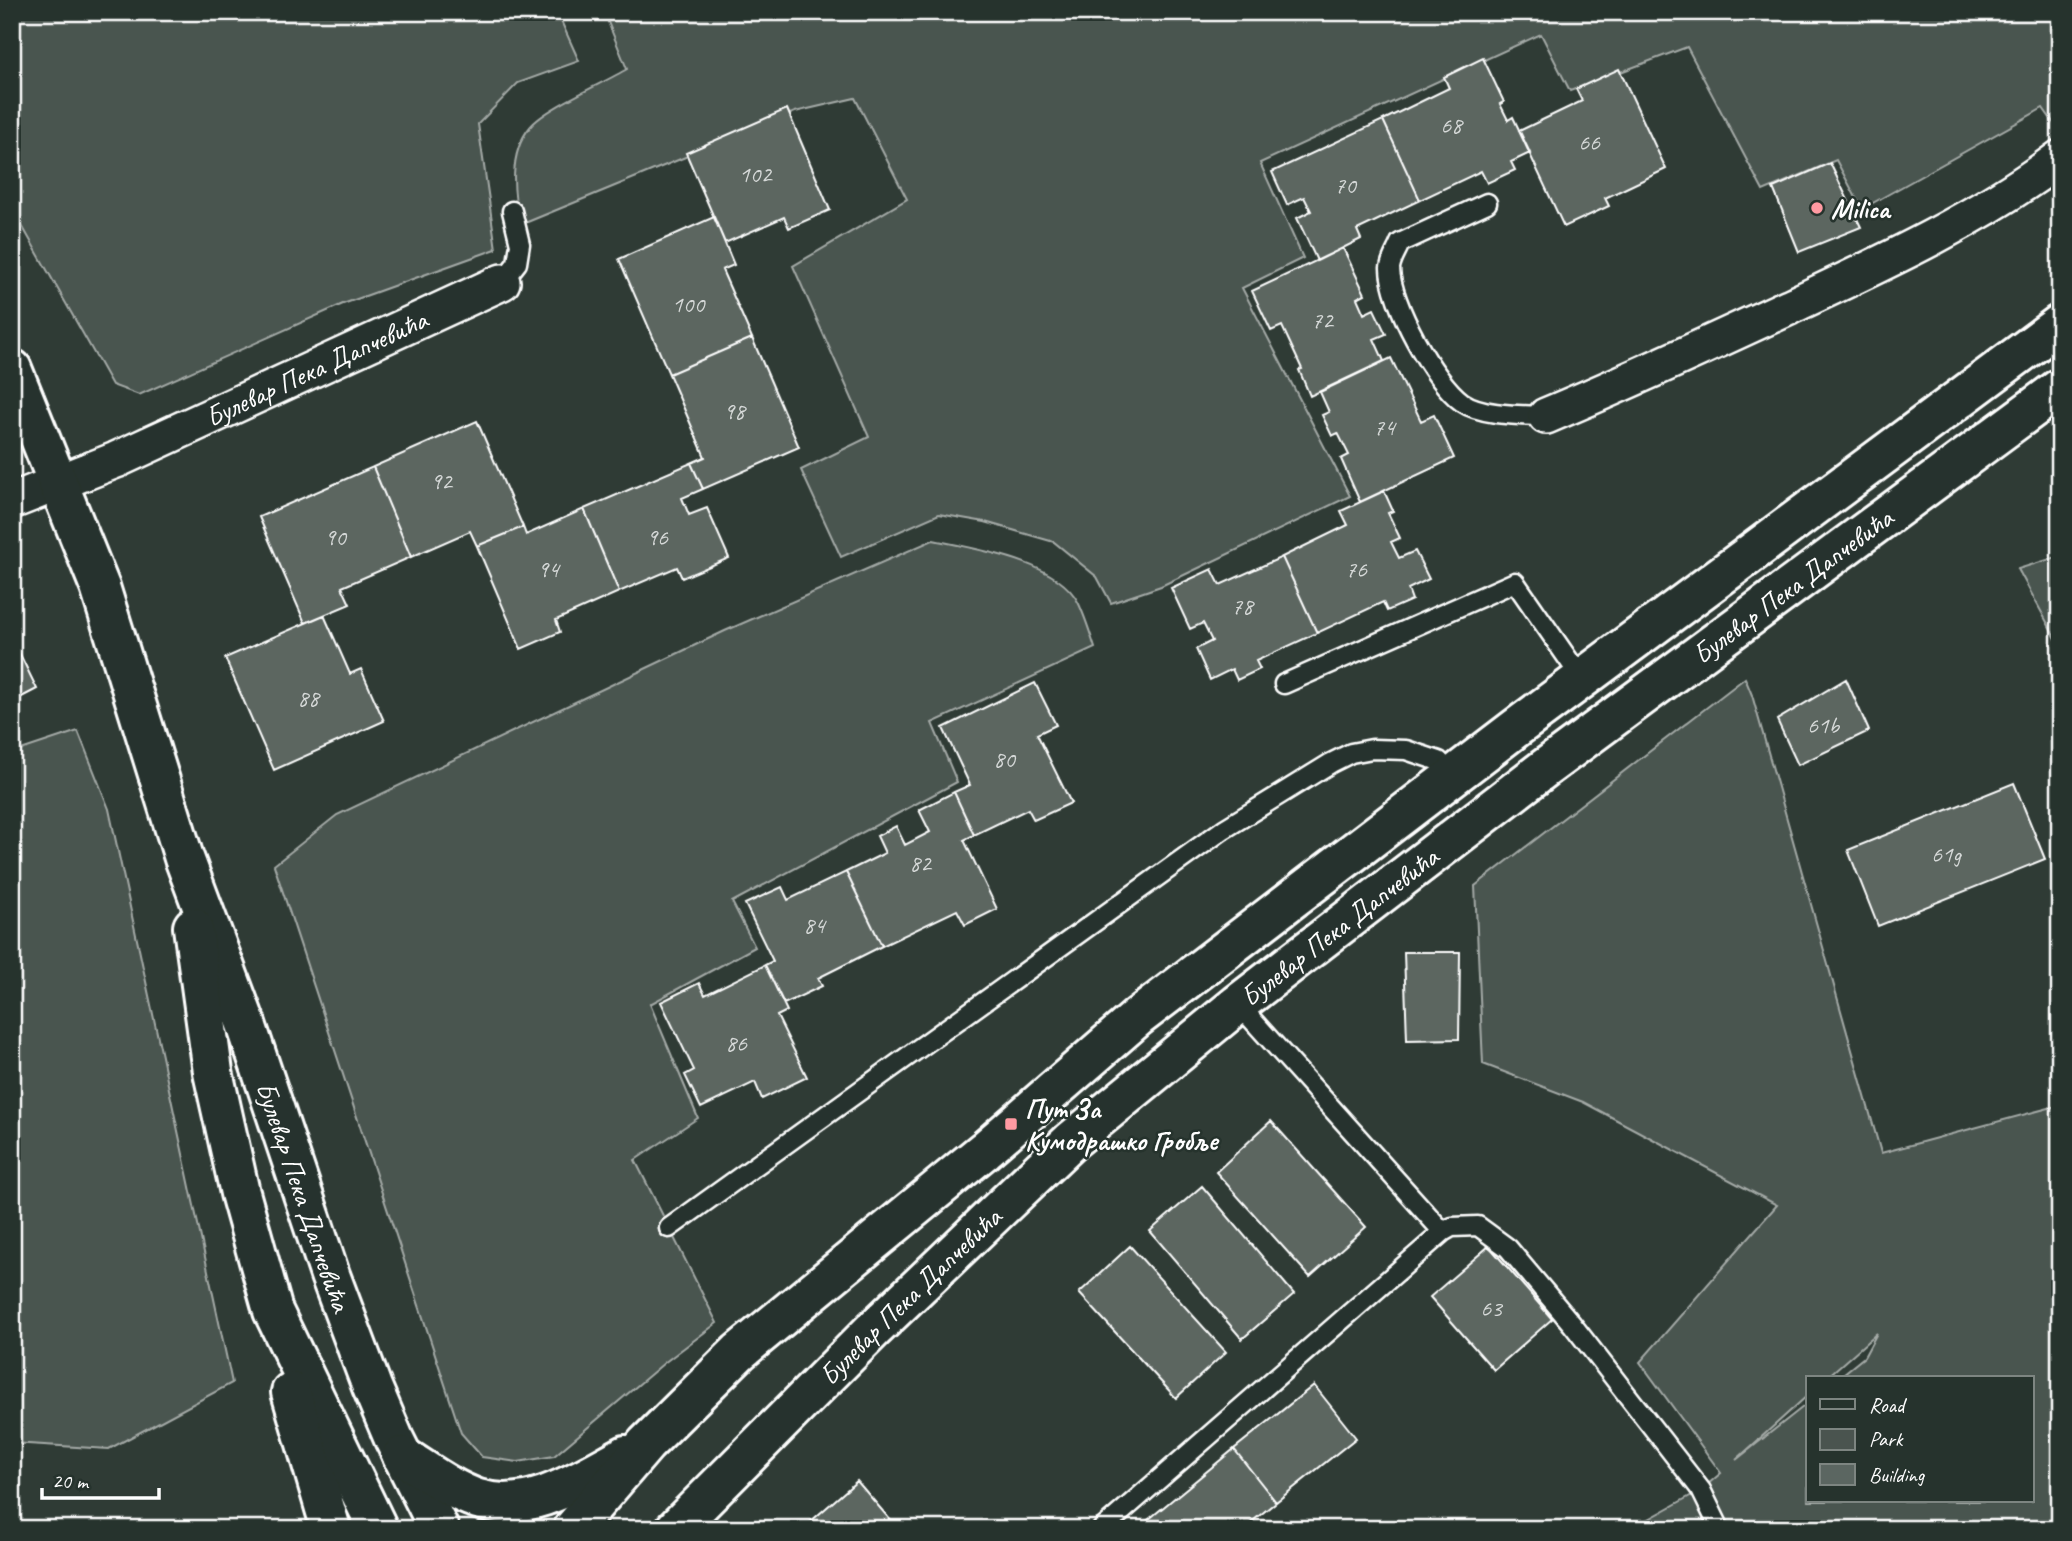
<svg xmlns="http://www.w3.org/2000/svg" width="2072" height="1541" font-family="Caveat,sans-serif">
<rect width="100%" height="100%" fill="#2f3b35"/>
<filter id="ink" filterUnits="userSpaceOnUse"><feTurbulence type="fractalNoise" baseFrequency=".0143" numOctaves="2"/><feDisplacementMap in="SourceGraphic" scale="14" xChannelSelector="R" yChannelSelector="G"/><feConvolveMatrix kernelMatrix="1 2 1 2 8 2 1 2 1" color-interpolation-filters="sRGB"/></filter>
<g filter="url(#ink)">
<!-- green -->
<path fill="#4a544f" stroke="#a4aaa7" stroke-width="2" fill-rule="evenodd" d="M12,12H557L579,61L518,83L478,124L496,249L343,304L139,395L112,385L12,208Z
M604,12H2060V132L2043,108L1862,209L1836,160L1763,191L1687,47L1570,91L1541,34L1260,163L1303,258L1242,288L1350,496L1161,586L1111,603L1097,577L1054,542L985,522L939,514L841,557L801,470L869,437L793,266L907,199L855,98L795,112L520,225C513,193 508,154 530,127C545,108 604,83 627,69Z
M933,540C975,549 1057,561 1078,602C1085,616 1090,633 1095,648L932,723L957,782L732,902L755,947L650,1004L698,1118L635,1160L717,1323L664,1363L554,1456L518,1462L482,1457L461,1433L274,865L337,815L725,631Z
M2060,556V646L2018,569Z
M1745,678L1752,695L1881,1153L2060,1105V1529H1631L1701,1490L1721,1473L1640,1362L1777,1205L1583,1102L1483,1064L1475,886ZM1877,1333L1864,1357L1838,1378H2032V1501H1808V1403L1736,1460L1808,1395V1378H1826Z
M78,731L109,809L232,1383L109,1449L12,1443V753Z"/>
<!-- building -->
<path fill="#5b6661" stroke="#fff" stroke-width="2" d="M1483,58L1504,102L1500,104L1508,120L1513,117L1530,153L1511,162L1515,170L1487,183L1481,171L1420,200L1383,120L1449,88L1444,77Z
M1619,69L1666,169L1605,198L1609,206L1564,227L1519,131L1582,101L1576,89Z
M787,109L830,210L789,228L784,217L725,243L686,153Z
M1383,120L1420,200L1357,230L1361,239L1317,261L1297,218L1311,211L1304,197L1287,205L1272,172Z
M1830,163L1861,227L1799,252L1773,188Z
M714,217L734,265L722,270L752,338L669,374L619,259Z
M1343,248L1365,294L1357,298L1364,314L1374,309L1386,334L1374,339L1384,361L1310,396L1299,370L1302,369L1282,326L1271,331L1252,291Z
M752,338L799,447L703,489L691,463L705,457L669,374Z
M1391,358L1421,421L1434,415L1454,458L1360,502L1341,459L1349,455L1338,433L1332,436L1322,415L1329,412L1320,392Z
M477,421L523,527L477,546L470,531L411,557L373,467Z
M691,463L703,489L682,498L689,515L707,508L729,558L682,578L677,567L619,592L584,509Z
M373,467L411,557L342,587L350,604L305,623L259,517Z
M1384,491L1393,511L1388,513L1400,538L1391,542L1399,558L1415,551L1429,579L1408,589L1412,600L1387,611L1383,602L1317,633L1282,557L1348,525L1341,511Z
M584,509L619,592L556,620L560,632L521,649L477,546L523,527L526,535Z
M1282,557L1317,633L1256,661L1260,669L1237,680L1232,669L1210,680L1196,649L1212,641L1203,623L1190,629L1171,588L1212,569L1220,585Z
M324,615L350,674L361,669L384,721L274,770L225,658Z
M12,638L37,689L12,702Z
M1846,679L1869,731L1798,765L1777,720Z
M1035,683L1056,725L1037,734L1071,803L1034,820L1028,809L974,835L954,792L970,785L943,728Z
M2014,783L2045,859L1878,926L1848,850Z
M954,792L974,835L964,840L997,909L965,925L957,910L882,946L846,872L885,853L877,836L896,826L905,845L930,832L919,810Z
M846,872L882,946L818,978L822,986L784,1004L765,965L773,961L745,904L782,887L788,900Z
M1404,952H1460L1459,1039L1407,1040Z
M765,965L787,1011L777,1016L807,1077L762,1099L755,1082L701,1108L685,1075L694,1070L661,1002L699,983L705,995Z
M1271,1121L1366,1227L1310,1277L1216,1172Z
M1202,1186L1294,1294L1242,1339L1150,1231Z
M1130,1246L1226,1352L1176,1398L1079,1293Z
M1489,1246L1552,1319L1494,1370L1430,1297Z
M1314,1385L1356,1438L1276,1502L1234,1449Z
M1234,1449L1276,1502L1243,1529H1137Z
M857,1481L898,1529H802Z"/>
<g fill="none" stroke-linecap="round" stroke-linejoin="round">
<!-- service casing -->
<g stroke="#fff" stroke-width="23">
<path id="service" d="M1487,203L1400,243C1397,251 1391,259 1390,268C1390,302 1434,382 1462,402C1482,416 1522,415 1546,416
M502,282L517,263L520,244L512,211
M1284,684L1515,582L1582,679
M1238,1004L1443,1232
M669,1228L1224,829L1331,763L1351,753L1372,749L1406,750L1439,761L1453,777
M1102,1529L1443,1232L1452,1227L1478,1226L1508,1248L1572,1324L1701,1490L1720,1529"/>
</g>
<!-- minor casing -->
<g stroke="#fff" stroke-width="40">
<g id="minor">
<path d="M1546,416C1628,382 1709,344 1789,307C1883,263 1977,220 2060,158"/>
<path id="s1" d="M12,501L116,460L502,282"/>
</g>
</g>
<!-- tertiary casing -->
<g stroke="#fff" stroke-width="44">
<g id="tertiary">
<path id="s2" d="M12,369L100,587L184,858L246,1024L330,1275L372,1387L394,1439L439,1529"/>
<path d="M193,927L213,1072L240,1193L273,1311L378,1529"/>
<path d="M291,1392L331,1529"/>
<path d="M402,1456C426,1471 451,1490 478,1499C530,1515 581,1479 626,1455"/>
<path d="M573,1529L646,1444L739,1352L985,1150L1138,1017L1516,728L2060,324"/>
<path id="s3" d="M675,1529L873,1330L1071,1141L1238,1004L1545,768L2060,388"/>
</g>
</g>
<!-- service -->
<use href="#service" stroke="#26332d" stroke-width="18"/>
<!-- minor -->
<use href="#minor" stroke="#26332d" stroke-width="35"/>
<!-- tertiary -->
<use href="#tertiary" stroke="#26332d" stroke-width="38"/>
</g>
</g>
<!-- markers -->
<g fill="#ff9aa2" stroke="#26332d" stroke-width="2.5">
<circle cx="1817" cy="208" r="7"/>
<rect x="1004" y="1117" width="14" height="14" rx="3.5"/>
</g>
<g text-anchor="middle" stroke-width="5" stroke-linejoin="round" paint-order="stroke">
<!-- number labels -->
<g font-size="24" fill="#d6d9d8">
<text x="1451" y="133">68</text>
<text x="1589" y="150">66</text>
<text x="755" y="182">102</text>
<text x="1345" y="193">70</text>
<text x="688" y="312">100</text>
<text x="1322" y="328">72</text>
<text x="734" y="419">98</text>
<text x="1384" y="435">74</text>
<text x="441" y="489">92</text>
<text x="335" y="545">90</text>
<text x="657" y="545">96</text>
<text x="548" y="577">94</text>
<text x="1356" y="577">76</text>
<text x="1242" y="614">78</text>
<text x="308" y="706">88</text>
<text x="1823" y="733">61b</text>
<text x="1004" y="767">80</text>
<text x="1946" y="862">61g</text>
<text x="920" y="871">82</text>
<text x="814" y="933">84</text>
<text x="736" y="1051">86</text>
<text x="1491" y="1316">63</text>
</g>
<!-- poi labels -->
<g font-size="28" font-weight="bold" fill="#fff" stroke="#26332d" text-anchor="start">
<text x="1831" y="218">Milica</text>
<text x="1025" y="1118">Пут За<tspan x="1025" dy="32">Кумодрашко Гробље</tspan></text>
</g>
<!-- street labels -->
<g font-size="28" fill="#fff" stroke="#26332d">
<text dy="10" stroke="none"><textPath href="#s1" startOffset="332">Булевар Пека Дапчевића</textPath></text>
<text dy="10" stroke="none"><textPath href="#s3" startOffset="1465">Булевар Пека Дапчевића</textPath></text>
<text dy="10" stroke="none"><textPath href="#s3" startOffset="898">Булевар Пека Дапчевића</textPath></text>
<text dy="10" stroke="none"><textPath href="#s2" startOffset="878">Булевар Пека Дапчевића</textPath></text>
<text dy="10" stroke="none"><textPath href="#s3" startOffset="331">Булевар Пека Дапчевића</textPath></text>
</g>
</g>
<!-- margin -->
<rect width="2072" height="1541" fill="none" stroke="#26332d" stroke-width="42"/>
<rect x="21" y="21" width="2030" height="1499" fill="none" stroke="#fff" stroke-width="2.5" filter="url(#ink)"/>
<!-- legend -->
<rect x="1806" y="1376" width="228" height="126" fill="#26332d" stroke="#7d8581" stroke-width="2"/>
<rect x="1820" y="1399" width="35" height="10" fill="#26332d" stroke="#7d8581" stroke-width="2"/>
<text x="1869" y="1412" font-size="21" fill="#ffffff">Road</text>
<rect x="1820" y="1429" width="35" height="21" fill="#4a544f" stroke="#7d8581" stroke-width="2"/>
<text x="1869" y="1446" font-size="21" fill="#ffffff">Park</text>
<rect x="1820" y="1464" width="35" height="21" fill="#5b6661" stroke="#7d8581" stroke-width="2"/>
<text x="1869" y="1482" font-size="21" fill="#ffffff">Building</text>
<!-- scale -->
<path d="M42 1488v10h117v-10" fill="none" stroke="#ffffff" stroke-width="3.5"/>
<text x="52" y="1488" font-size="21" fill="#ffffff" stroke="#26332d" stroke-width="5" paint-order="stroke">20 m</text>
</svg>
